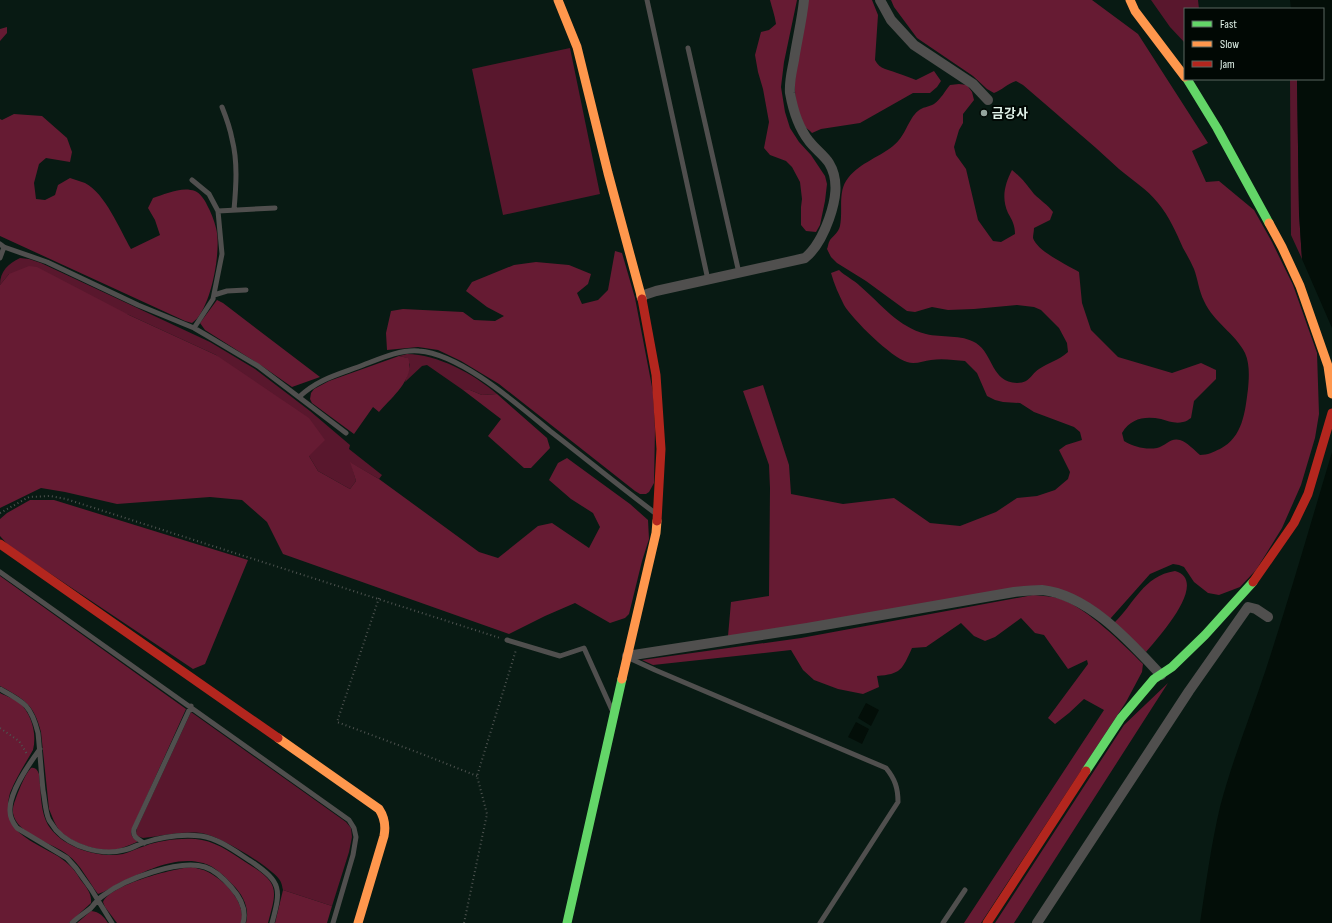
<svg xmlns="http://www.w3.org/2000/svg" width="1332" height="923" font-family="'Sofia Sans Condensed','Noto Sans KR',sans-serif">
<rect width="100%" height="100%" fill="#081a13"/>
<!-- green -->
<path fill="#59172d" d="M1151,0H1198L1199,9H1185V43L1170,27Z
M570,48L600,194L503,215L472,69Z
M1290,79H1297L1299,213L1302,259L1291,235Z
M20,258L29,259L41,263L210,342L255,369L310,411L350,445L349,449L382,475L379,479L351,463L356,481L350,489L318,471L309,456L216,355L129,315L9,274L0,285C0,271 8,264 20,258Z
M407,354C437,354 474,374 497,394L482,395L470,390H463L427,365L422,366L405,382L410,365L407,358L399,356Z
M191,712L346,822L351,828L352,837L349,852L332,906L283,890C282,886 282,883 279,879C268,865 218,835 201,833C182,831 162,836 143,838L137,836L136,833L137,828Z"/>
<!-- forest -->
<path fill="#661b33" d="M770,0H797L784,62L781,87L785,112L790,128L799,142L811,155L825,176L827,184L825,201L820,225L816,232L806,231L801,225V207L802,199L800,182L792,167L786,161L770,155L764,148L769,122L763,89L758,72L755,55L761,32L769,30L776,24C775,16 772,8 770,0Z
M808,0H872L878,15L875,60C880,70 888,69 897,73C904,75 910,78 916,80L934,71L941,81L937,87L930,93H913L860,123L821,129L812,133C810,130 805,128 803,125C785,95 802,33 808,0Z
M891,0H1092L1138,34L1208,143L1192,151L1206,182L1219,181L1254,210L1272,242L1293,285L1317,353L1319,414L1315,438L1301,485L1282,528L1256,570L1240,587L1219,595L1208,593L1194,582L1184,567L1179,565L1173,564L1150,574L1110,619L1060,590L728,636L731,602L769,596L770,488L769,465L743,391L763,385L789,465L791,494L843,504L894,498L930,523L960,526L996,512L1017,498L1037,496L1055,490L1068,479L1070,472L1059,450L1066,445L1082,440L1080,432L1074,427L1034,412L1020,403L1003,402L995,400L987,396L977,373L965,361C954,360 942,358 931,360C923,361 915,365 907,362C892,358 852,319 844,305C839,295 834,284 831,273L839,270C845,276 854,280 860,286C881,304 898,327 926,334C942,338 961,334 976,343C994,355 991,382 1017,383C1020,383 1024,382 1026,381C1031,378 1034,372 1039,369C1049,362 1058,361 1068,352L1067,343L1059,328L1041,310L1034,307L1017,305L974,309L948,310L932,307L915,312L907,311L866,281L837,263L831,257L827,249C828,247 828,243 830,240C834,235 838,233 840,226C843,211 838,194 846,181C857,164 878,158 893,146C906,136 908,119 918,111C922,107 929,107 934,104C941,99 945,91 950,85L959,84L967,85L972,92L974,100L963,114V123L959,130L954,147L956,155L966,169L978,220L993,241L1001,242L1015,234C1015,225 1012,220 1008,213C1001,197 1005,184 1012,170C1022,178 1026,184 1034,194C1040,200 1048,205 1053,212L1050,220L1034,228C1034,231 1033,235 1033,238C1037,251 1067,265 1079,272L1082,303L1091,330L1118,357L1172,373L1201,363L1216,370V379L1194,401L1191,418C1189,419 1186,422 1183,422C1175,424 1168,421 1161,419C1145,416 1131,418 1122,433L1124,441C1134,447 1146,450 1157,448C1165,446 1171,437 1180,440C1187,442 1194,450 1200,455C1208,455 1213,452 1220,449C1243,437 1245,412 1248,389C1249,378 1250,364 1245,353C1235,333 1214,323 1204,301C1199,291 1198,280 1194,269C1191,262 1187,255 1183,248C1176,232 1169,216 1158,203C1147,189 1132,180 1119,169C1088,140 1055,113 1023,85L1016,81C1007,84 1002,90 994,93L987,89L973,76L917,38L894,7Z
M7,27V33L0,41V29Z
M14,114L42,116L67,138L72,152L70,162L46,158L39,164L34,183L36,199L45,200L55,195L58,185L70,178C75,180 80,181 85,183C105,193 120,230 131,249L160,235L155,220L148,208L153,198C165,194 182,186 195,191C200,193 205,200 207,205C211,212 214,220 216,228C222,249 211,311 192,323L185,321L0,236V119L2,120Z
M615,251L622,253L635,298L653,392L655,429L654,483L649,492L646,494H640L635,491L499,384L461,361L438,350L418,347L387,350L386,333L391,311L403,309L463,312L474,320L495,321L504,316L487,307L466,291L472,282L514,265L536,262L569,265L591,274L588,284L577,293L582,304L598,300L608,290Z
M29,266L37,267L129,315L216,355L309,418L325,440L309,456L318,471L350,489L356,481L350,462L379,479L479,552L498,558L538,526L552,523L589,548L600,527L593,513L571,499L549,480L558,463L567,458L630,504L648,520L649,539L642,561L629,614L625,618L610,623L575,603L545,616L509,634L283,554L267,522L242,500L210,497L117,504L65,492L41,488L0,508V285L9,274Z
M217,300L223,303L320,377L292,387L262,366L205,330L200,323Z
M399,356L408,358C416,378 391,398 379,412L373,407L354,434L312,403L310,399L311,393L314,389L329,381Z
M463,390H470L482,395L497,394L547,438L550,448L531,468H524L488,436L501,419Z
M30,500H54L248,560L205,664L193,669L9,546L0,536V519L7,513Z
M1175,571C1210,581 1158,638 1146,652L1114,623C1135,603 1143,576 1175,571Z
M0,576L186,709L132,829C130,835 132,837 137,841V842C129,845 121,849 113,850C96,851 72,843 60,831C55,825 52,816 49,809L41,732C34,704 24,699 0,686Z
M1033,595C1042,596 1052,596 1061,599C1088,609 1122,643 1143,664L1142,672L1126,702L981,923H964L1104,710L1084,699L1069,713L1055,724L1048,718L1088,664L1087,660L1068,669L1044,635L1035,633L1021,618L995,637L985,641L974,636L961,623L926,647L912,648C902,670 901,674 877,676L879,687L863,694L838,689L814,680L803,670L791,650L653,665L642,660L801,638Z
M1168,683L1014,923H995L1124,725Z
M0,693C6,696 15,699 20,703C32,715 37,734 33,750C25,764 16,778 10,793C0,831 29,839 54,854C65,860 74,868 80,879C86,887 92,893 91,903L69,923H0Z
M31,768C35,767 37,769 39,774C41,789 40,807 46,821C57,846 98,859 123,854C130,852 138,848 145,846C160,840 187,837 202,840C219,843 236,856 250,865C281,884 276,892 268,923H246C250,908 243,895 233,885C225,877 215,866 203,863C175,855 144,872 119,883C112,887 105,892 98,894C88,881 81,865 68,855C53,843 16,834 13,813C12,807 15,801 17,795C21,786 24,776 31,768Z
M193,867C198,869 203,869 208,872C224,880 247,903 241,923H117L105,907L103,902C110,885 174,868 193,867Z
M283,890L332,906L327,923H275Z
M91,911C100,912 103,916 108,923H77Z"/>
<!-- water -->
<path fill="#030e08" d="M1290,0H1332V328L1302,259L1299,213L1297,79H1323V9H1291Z
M1332,452V923H1200C1206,884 1211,845 1220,807C1232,761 1250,717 1265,672C1289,599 1310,526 1332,452Z
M866,703L879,710L871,726L858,718Z
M856,722L869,729L862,744L848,737Z"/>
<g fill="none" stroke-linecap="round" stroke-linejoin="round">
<!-- path -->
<path stroke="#4e5350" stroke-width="2" stroke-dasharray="1 3" stroke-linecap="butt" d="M0,513L29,497L50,496L66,499L500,638
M379,598L337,722L422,754L477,776
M0,728L19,741L27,754
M464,923L487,814L477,776L516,650"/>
<!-- lane -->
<path stroke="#504f4e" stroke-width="5" d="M647,0L708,280
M688,48L739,273
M222,107C226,117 230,128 232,139C238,162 236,187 234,210
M192,180L209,194L218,211L222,254L213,299L194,328
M218,211L275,208
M0,244L4,247L47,262L138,305L194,328L206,335L258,366L346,433
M0,258L4,247
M214,295L227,291L246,290
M299,397C317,380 336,375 358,367C377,360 399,349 419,351C461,354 518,405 550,431C585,458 619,486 655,513
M0,572L349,820L354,828L356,837L353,855L333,923
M507,640L560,656L584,648L612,710
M629,658L655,670L886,768C895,779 898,788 898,802L820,923
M0,689C24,702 31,705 38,733C40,752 41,771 43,790C45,800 45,811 49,820C51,823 54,827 56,830C71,847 102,856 124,850C130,849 137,845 143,843C161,837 183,834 201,836C220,839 236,852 252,862C282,883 281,889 272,923
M40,749C29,764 9,792 10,811C10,818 13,823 17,828L67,858L76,868L91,889L112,923
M144,843C138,839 132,837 134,829L191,706
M72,923C78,917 85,913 91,908C95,903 99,898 104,895C125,879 179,859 205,867C215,870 224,879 231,887C240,897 247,910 243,923
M943,923L965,890"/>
<!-- street -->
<path stroke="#504f4e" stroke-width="10" d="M880,0L891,20L914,45L973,84L988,100
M641,296L656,291L805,258C816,249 824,233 829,219C835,202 840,181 829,163C824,155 815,149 809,141C798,127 793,110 790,93C789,82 792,71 794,60C797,40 802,20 804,0
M627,656L807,628L1014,592C1023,591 1032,590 1042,590C1089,595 1130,642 1161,675
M1037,923L1189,691L1248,607L1256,609L1268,617"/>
<!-- fast -->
<path stroke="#63d668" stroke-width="9" d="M1187,79L1217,128L1269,223
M1086,771L1121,718L1154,679L1172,667L1205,635L1253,582
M567,923L622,679"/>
<!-- slow -->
<path stroke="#ff974d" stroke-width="9" d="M558,0L577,47L608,173L642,299
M1130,0L1135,11L1185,77
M1269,223L1282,247L1300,286L1328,366L1332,394
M622,679L656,533L657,521
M278,738L379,809C385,818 386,826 384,836L358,923"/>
<!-- jam -->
<path stroke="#b3261e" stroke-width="9" d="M642,299L656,375L661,449L657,521
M0,544L278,738
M1253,582L1294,523L1308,494L1332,413
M987,923L1086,771"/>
</g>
<!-- markers -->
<circle fill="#94a69e" stroke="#010804" stroke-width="1.5" cx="984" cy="113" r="4"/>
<g text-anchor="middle" stroke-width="4" stroke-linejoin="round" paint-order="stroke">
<!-- poi labels -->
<g font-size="13" font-weight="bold" fill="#e0f2e9" stroke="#010804" text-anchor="start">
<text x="992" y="118">금강사</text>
</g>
</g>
<!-- legend -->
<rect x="1184" y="8" width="140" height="72" fill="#010804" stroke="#5a6660"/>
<rect x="1192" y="21" width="20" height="6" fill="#63d668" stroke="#5a6660"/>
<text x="1220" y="28" font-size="12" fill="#e0f2e9">Fast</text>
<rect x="1192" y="41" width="20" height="6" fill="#ff974d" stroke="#5a6660"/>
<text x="1220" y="48" font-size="12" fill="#e0f2e9">Slow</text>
<rect x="1192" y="61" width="20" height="6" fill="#b3261e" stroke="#5a6660"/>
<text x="1220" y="68" font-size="12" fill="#e0f2e9">Jam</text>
</svg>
